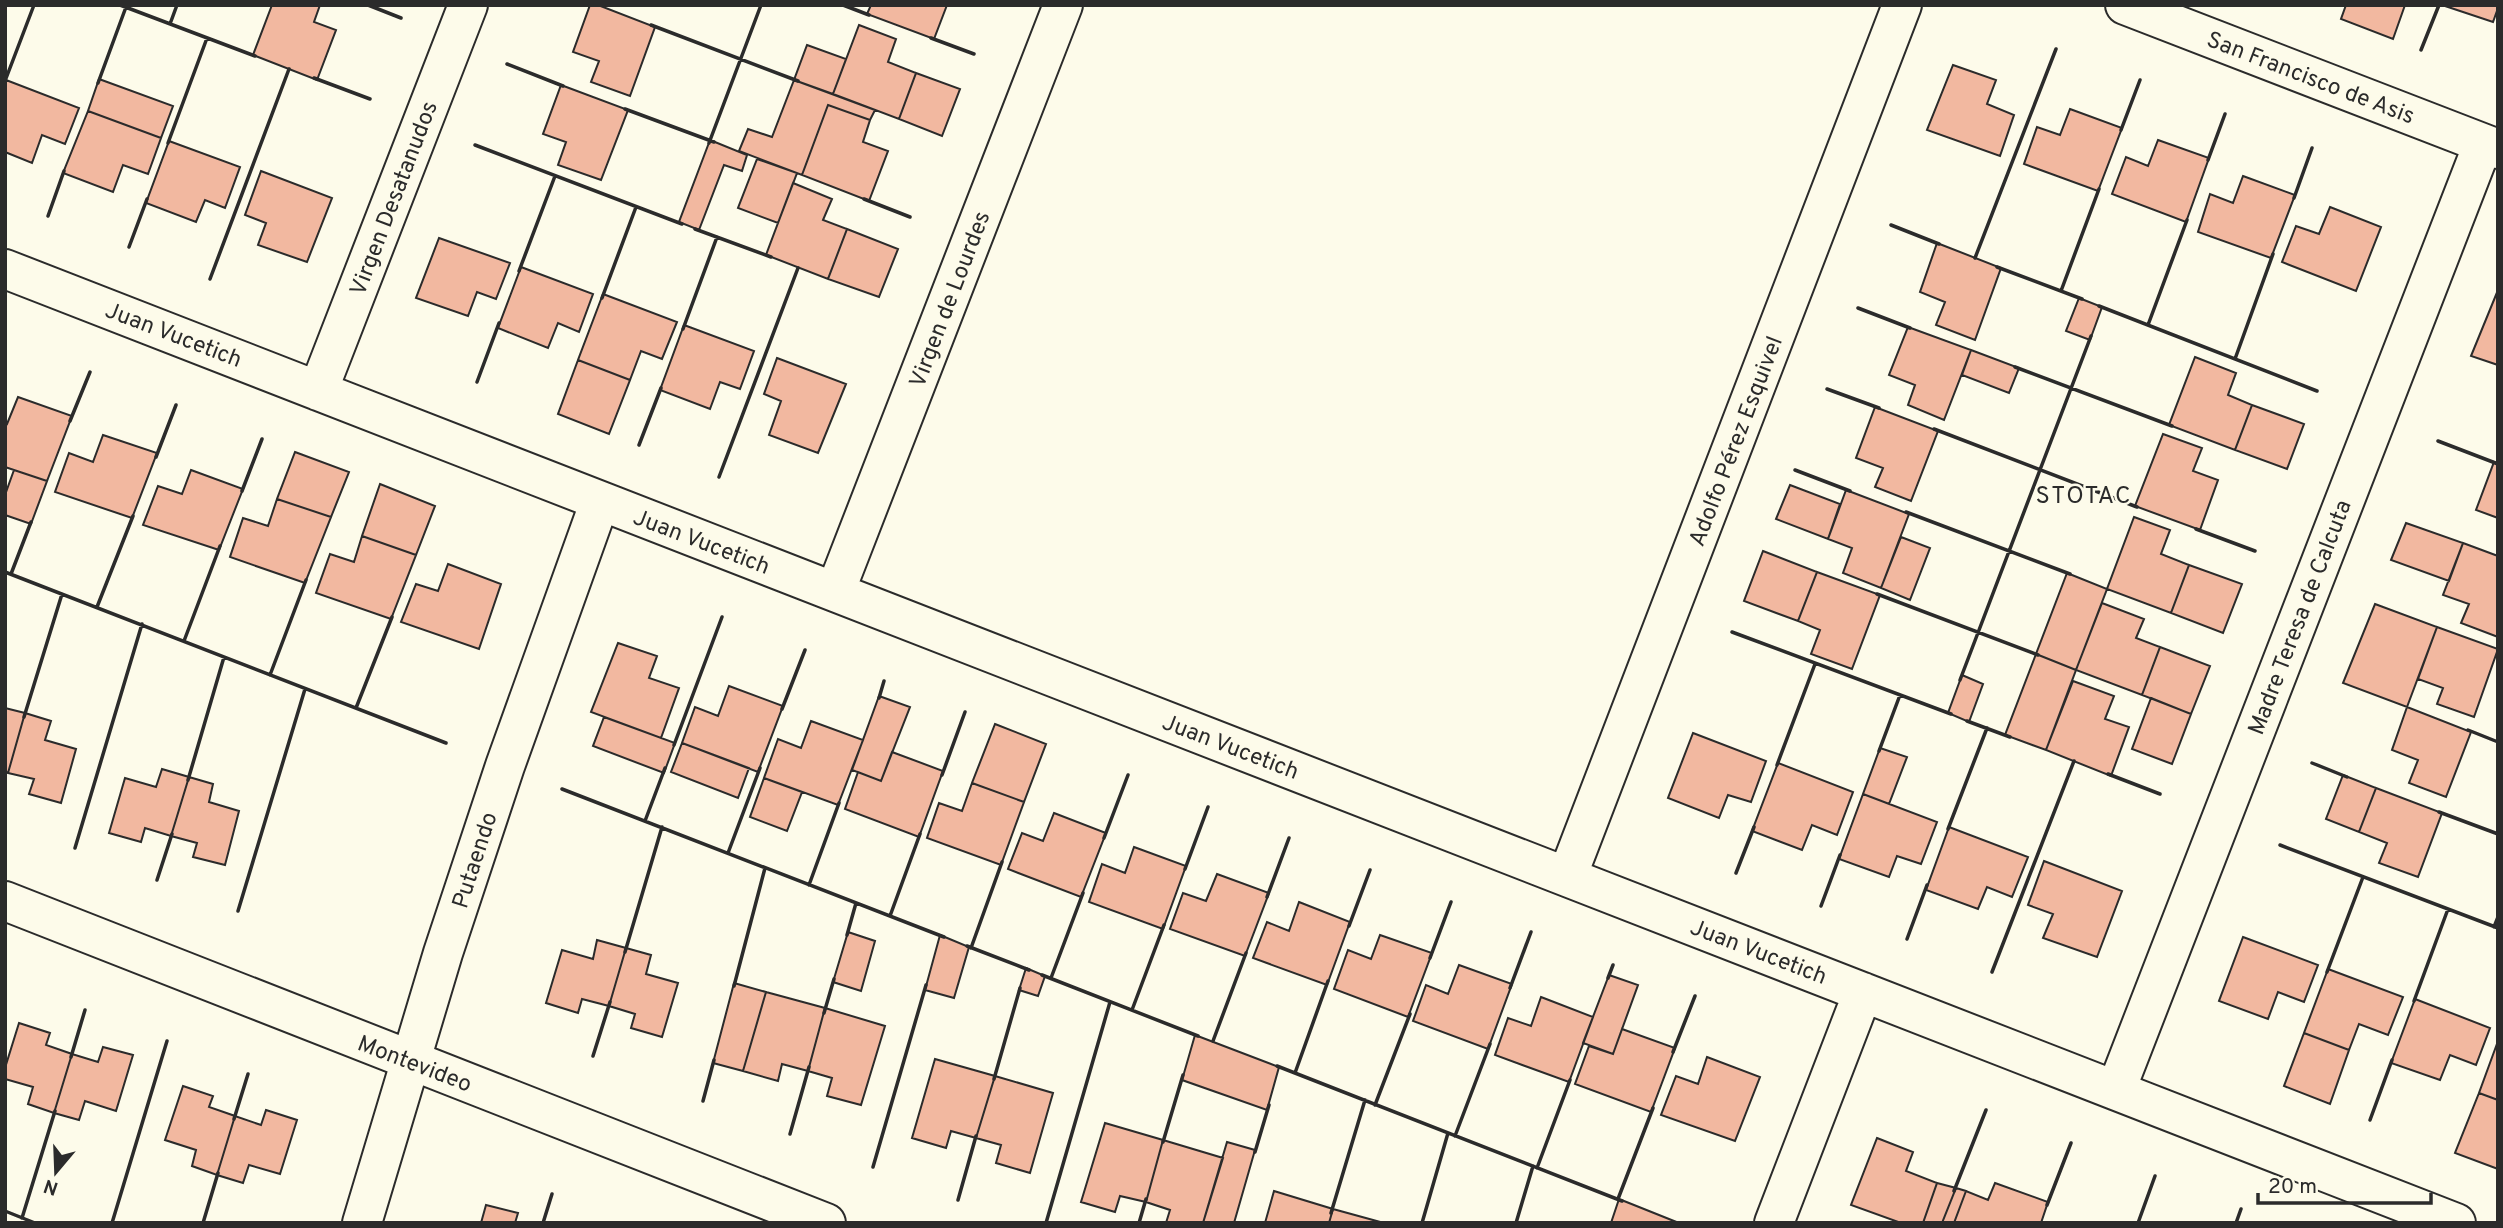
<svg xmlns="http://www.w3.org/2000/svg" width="2503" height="1228" font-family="Overpass,sans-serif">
<rect width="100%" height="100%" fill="#fdfbea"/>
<!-- building -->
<path fill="#f2b8a0" stroke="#2b2b2b" stroke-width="2" d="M272,5H320L314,22L336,30L317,80L253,55Z
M590,5H598L655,27L630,96L591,82L599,61L573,52Z
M871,5H947L934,39L867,14Z
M2346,5H2405L2393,39L2341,19Z
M2442,5H2498V8L2493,22Z
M859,25L896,39L888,62L916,73L899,119L833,94Z
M807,45L846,59L833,94L794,80Z
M1953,65L1996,80L1987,104L2014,115L2000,156L1927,130Z
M916,73L960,89L942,136L899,119Z
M99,79L173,106L161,138L88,111Z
M6,80L79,108L65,144L42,135L32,163L5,152Z
M794,80L875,110L870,120L828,105L802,175L739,151L748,129L772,137Z
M561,85L628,110L601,180L558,165L566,142L543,134Z
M828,105L870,120L863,142L888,151L869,201L802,175Z
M2070,109L2122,128L2098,191L2024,164L2037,127L2060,135Z
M88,111L161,138L148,174L123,165L113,192L63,173Z
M710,140L747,155L742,171L724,165L699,230L679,222Z
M2158,140L2209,158L2186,222L2112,194L2126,157L2148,166Z
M169,141L240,167L225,208L205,200L196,222L146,203Z
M757,159L797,173L778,223L738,208Z
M261,171L332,198L307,262L258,245L266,223L245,215Z
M2243,176L2295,195L2271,258L2198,232L2210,194L2233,203Z
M793,183L832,199L823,220L847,229L828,279L766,255Z
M2330,207L2381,227L2356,291L2282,262L2296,226L2319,234Z
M847,229L898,249L879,297L828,279Z
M439,238L510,263L496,299L477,292L468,316L416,298Z
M1937,243L2001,268L1975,340L1936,325L1945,302L1920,292Z
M521,267L593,294L579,332L558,323L548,348L498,328Z
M2498,290V365L2471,356Z
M603,294L677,322L662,359L641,351L630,380L578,360Z
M2079,298L2102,307L2090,340L2066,331Z
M684,325L754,351L740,389L720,382L710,409L660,390Z
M1908,327L1971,350L1944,420L1908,405L1915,385L1889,375Z
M1971,350L2019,368L2009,393L1962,375Z
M2195,357L2236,373L2228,395L2252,405L2235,450L2169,425Z
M777,358L846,384L818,453L769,435L781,401L764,394Z
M578,360L630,380L609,434L558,414Z
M18,397L72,416L47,481L5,467V423L7,424Z
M2252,405L2304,424L2287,469L2235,450Z
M1875,407L1938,431L1911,501L1875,487L1883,468L1856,458Z
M2163,434L2202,448L2193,471L2218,480L2200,530L2135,506Z
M103,435L157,453L132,518L55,492L69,453L93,462Z
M295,452L349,472L331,517L277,499Z
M2494,462L2498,464V518L2476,510Z
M14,470L47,481L31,524L5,515V495Z
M191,470L243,489L219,550L143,525L158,486L182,494Z
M380,484L435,506L416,555L362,536Z
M1790,485L1840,504L1828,539L1776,519Z
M1846,490L1909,514L1881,588L1843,573L1852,548L1828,539Z
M277,499L331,517L305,583L230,557L243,518L268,526Z
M2134,517L2170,530L2161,554L2189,565L2171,613L2107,589Z
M2406,523L2463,543L2449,581L2391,560Z
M362,536L416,555L391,619L316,593L330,554L354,562Z
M1901,537L1930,548L1910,600L1881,588Z
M2463,543L2498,556V637L2461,623L2469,604L2443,595Z
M1763,551L1817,572L1798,621L1744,601Z
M448,564L501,584L479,649L401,622L416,584L438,591Z
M2189,565L2242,584L2223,633L2171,613Z
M1817,572L1880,595L1852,669L1811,654L1820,630L1798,621Z
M2067,573L2107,589L2076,670L2036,654Z
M2102,603L2144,619L2136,638L2160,647L2142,695L2076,670Z
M2375,604L2437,627L2407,707L2343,683Z
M2437,627L2498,649L2474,717L2437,704L2443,688L2418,679Z
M618,643L657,656L649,678L679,688L661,738L591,712Z
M2160,647L2210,666L2191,714L2142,695Z
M2036,654L2076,670L2046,750L2005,735Z
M1962,675L1983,684L1969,722L1948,713Z
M2073,681L2114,696L2105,719L2129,727L2111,776L2046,750Z
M729,686L783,706L758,772L682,743L695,707L718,716Z
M879,696L910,707L881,781L852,770Z
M2151,698L2191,714L2172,764L2132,749Z
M2407,707L2471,732L2446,797L2409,783L2418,760L2392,750Z
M5,708L25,713L8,773L5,772Z
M25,713L51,721L45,740L76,749L61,803L29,794L34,779L8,773Z
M604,717L675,743L664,773L593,746Z
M811,721L863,740L838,805L764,778L778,739L801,748Z
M995,724L1046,744L1024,802L972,783Z
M1693,733L1766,761L1751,802L1728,795L1719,818L1668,798Z
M682,743L749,768L738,798L671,772Z
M1880,748L1907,757L1889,804L1863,794Z
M892,752L943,771L919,837L845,809L858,772L881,781Z
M1778,763L1853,792L1837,835L1812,825L1802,850L1752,831Z
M162,769L189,777L171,836L145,828L141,842L109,833L125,778L156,787Z
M2343,775L2376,788L2359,832L2326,819Z
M189,777L213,784L209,802L239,811L225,865L193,857L197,843L171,836Z
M764,778L802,792L787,831L750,817Z
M972,783L1024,802L1001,865L927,838L939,803L962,811Z
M2376,788L2442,813L2418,877L2379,863L2387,843L2359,832Z
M1863,794L1937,822L1921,864L1897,856L1889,877L1839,859Z
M1054,813L1106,833L1081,897L1008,869L1022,833L1043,841Z
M1949,827L2028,857L2012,897L1987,887L1978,909L1926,890Z
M1134,847L1186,866L1163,929L1089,902L1102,864L1125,873Z
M2044,861L2122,891L2097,957L2043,938L2053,914L2028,905Z
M1217,874L1269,893L1245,956L1170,929L1183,893L1206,901Z
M1299,902L1350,922L1327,985L1253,958L1267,922L1289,931Z
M848,932L875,941L861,991L833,982Z
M940,935L969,947L954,998L925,990Z
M1380,935L1432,953L1408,1017L1334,989L1348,950L1371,959Z
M2243,937L2318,965L2304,1002L2278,992L2268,1019L2219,1001Z
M597,940L626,948L609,1006L582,999L578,1013L546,1003L562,950L593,959Z
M626,948L651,955L646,974L678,983L662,1037L631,1028L635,1014L609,1006Z
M1459,965L1512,984L1488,1049L1413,1021L1426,985L1448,994Z
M1026,968L1045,976L1038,996L1019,990Z
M2328,969L2403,997L2388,1035L2359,1024L2349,1050L2304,1033Z
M1609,975L1638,985L1613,1054L1583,1043Z
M734,983L766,992L743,1071L713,1063Z
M766,992L825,1008L808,1071L782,1064L778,1081L743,1071Z
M1541,997L1593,1017L1569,1082L1495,1055L1508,1018L1531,1026Z
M2415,999L2490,1028L2476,1065L2450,1055L2440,1080L2391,1063Z
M825,1008L885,1026L861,1105L827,1096L832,1078L808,1071Z
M19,1023L50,1033L46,1045L72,1054L54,1113L28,1104L33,1087L5,1079V1068Z
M1622,1029L1675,1048L1651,1112L1575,1084L1589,1046L1613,1054Z
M2304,1033L2349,1050L2330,1104L2284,1086Z
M1195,1035L1279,1067L1267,1110L1182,1080Z
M2498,1041V1100L2479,1093Z
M103,1047L133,1055L116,1111L85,1101L79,1120L54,1113L72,1054L98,1062Z
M1707,1057L1760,1077L1735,1141L1661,1115L1676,1076L1698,1084Z
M935,1059L995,1076L976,1138L951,1131L946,1148L912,1138Z
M995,1076L1053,1093L1030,1173L996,1163L1001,1145L976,1138Z
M183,1086L213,1096L209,1107L235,1116L217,1175L192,1166L196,1150L165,1140Z
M2479,1093L2498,1100V1169L2455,1153Z
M266,1110L297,1120L280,1174L249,1165L243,1183L217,1175L235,1116L261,1125Z
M1105,1123L1163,1140L1146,1202L1120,1196L1115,1212L1081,1202Z
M1877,1138L1913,1152L1906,1171L1937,1183L1923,1223H1901L1851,1205Z
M1163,1140L1223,1158L1203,1223H1166L1170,1210L1146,1202Z
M1227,1142L1255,1150L1234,1223H1203Z
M1937,1183L1956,1188L1942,1223H1923Z
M1995,1183L2048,1202L2041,1223H1954L1966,1191L1988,1200Z
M1956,1188L1966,1191L1954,1223H1942Z
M1274,1191L1333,1209L1329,1223H1265Z
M1619,1199L1679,1223H1611Z
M486,1205L518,1213L515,1223H481Z
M1333,1209L1384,1223H1329Z"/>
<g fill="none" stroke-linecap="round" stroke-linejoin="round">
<!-- minor casing -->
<g stroke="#2b2b2b" stroke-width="42">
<path id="minor" d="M2125,5L2498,149
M5,269L2456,1223
M318,391L468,5
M835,592L1063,5
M1567,877L1902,5
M5,901L826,1223
M2116,1090L2483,144
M362,1223L443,953L505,766L600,501
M1774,1223L1863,992"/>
</g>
<!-- minor -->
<use href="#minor" stroke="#fdfbea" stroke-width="38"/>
<!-- wall -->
<path stroke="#2b2b2b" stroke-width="3.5" d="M120,5L255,56
M368,5L401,18
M843,5L869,15
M170,24L177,5
M651,25L798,81
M931,38L974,54
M2421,50L2439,5
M507,64L563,86
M314,78L370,99
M5,81L34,5
M98,83L126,7
M625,109L714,142
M2121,130L2140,80
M168,143L207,38
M709,143L761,5
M475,145L682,224
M2208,160L2225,114
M2294,198L2312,148
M864,199L910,217
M48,216L64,171
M1891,225L1939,244
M695,229L771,257
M129,247L147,199
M1975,258L2056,49
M1997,267L2082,299
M519,271L555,176
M210,279L289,69
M2061,291L2099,189
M602,298L636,207
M2099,306L2317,391
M1858,308L1910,328
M2148,325L2187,220
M683,329L717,237
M2235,359L2273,254
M2015,367L2172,426
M477,382L499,323
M1827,389L1879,408
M70,421L90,372
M1934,429L2137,507
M2438,441L2498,464
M639,445L661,388
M156,457L176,405
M1795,470L1850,491
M719,477L798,268
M242,491L262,439
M1906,512L2070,574
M2196,529L2255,551
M5,572L446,743
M11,574L31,522
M1877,594L2038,655
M97,607L133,516
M1732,632L1951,714
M184,641L220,546
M270,675L306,580
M1960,680L2091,336
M879,698L884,681
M356,708L392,617
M782,709L805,650
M24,717L62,594
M1967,721L2010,737
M2468,730L2498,742
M674,745L722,617
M1879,751L1900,695
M2312,763L2347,777
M1777,765L1815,664
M2108,774L2160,794
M942,775L965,712
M188,780L224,657
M562,789L944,937
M2439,812L2498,834
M645,821L665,768
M1948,829L1987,728
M1104,838L1128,775
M2280,845L2498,928
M75,848L142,624
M728,853L760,768
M1185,869L1208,807
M1736,873L1754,827
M157,880L172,834
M809,885L839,803
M1267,897L1289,838
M1821,906L1840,855
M238,911L305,689
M890,916L920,834
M1349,926L1370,870
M2494,927L2498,917
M847,935L856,903
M1907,939L1927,885
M967,946L1029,970
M971,948L1002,862
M625,952L662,827
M1430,958L1451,902
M1992,972L2074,761
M2327,972L2363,877
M1042,975L1198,1036
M1051,978L1083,893
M1608,978L1613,965
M734,986L765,868
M1510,988L1531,932
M2414,1001L2448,909
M1132,1010L1164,925
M824,1013L834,979
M1213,1041L1246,953
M1673,1052L1695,996
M593,1056L610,1002
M71,1057L85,1010
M1277,1066L1622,1201
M1295,1073L1328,981
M994,1079L1020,988
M703,1101L714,1060
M1375,1105L1410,1014
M234,1119L248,1074
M2370,1120L2392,1060
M790,1134L809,1067
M1455,1136L1490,1044
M1163,1142L1183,1075
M1255,1152L1269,1105
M873,1167L926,985
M1537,1168L1570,1080
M1954,1191L1986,1110
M1618,1199L1653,1108
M958,1200L976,1136
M2047,1205L2071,1143
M5,1211L35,1223
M1331,1213L1365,1100
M22,1218L55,1111
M112,1223L167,1041
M203,1223L218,1173
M543,1223L552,1194
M1046,1223L1110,1002
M1139,1223L1146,1199
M1422,1223L1448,1133
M1516,1223L1533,1166
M2138,1223L2155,1176
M2236,1223L2241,1209"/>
</g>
<g text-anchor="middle" stroke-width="5" stroke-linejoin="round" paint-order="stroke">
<!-- street labels -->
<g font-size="23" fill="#2b2b2b" stroke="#fdfbea">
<text transform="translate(2311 77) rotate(21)" y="8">San Francisco de Asis</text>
<text transform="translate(393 198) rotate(-69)" y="8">Virgen Desatanudos</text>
<text transform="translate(949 299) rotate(-69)" y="8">Virgen de Lourdes</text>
<text transform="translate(174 334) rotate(21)" y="8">Juan Vucetich</text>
<text transform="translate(1735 441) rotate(-69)" y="8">Adolfo Pérez Esquivel</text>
<text transform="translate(702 541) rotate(21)" y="8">Juan Vucetich</text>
<text transform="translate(2299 617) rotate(-69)" y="8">Madre Teresa de Calcuta</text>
<text transform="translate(1231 746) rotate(21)" y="8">Juan Vucetich</text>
<text transform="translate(474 860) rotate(-72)" y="8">Putaendo</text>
<text transform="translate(1759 951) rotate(21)" y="8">Juan Vucetich</text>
<text transform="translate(415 1063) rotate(21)" y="8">Montevideo</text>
</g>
<!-- neighbourhood labels -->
<g font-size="24" letter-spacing="2" fill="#2b2b2b" stroke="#fdfbea">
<text x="2084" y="503">STOTAC</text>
</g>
</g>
<!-- border -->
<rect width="2503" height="1228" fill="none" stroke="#2b2b2b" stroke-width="14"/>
<!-- north arrow -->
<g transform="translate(56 1172) rotate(199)" stroke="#fdfbea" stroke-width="5" paint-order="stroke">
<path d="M0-5L12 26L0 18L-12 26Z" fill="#2b2b2b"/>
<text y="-10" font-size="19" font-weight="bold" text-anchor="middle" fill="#2b2b2b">N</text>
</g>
<!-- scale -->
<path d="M2258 1193v10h173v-10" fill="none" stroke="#2b2b2b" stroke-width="3.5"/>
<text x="2268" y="1193" font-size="21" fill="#2b2b2b" stroke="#fdfbea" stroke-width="5" paint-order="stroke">20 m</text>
</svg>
